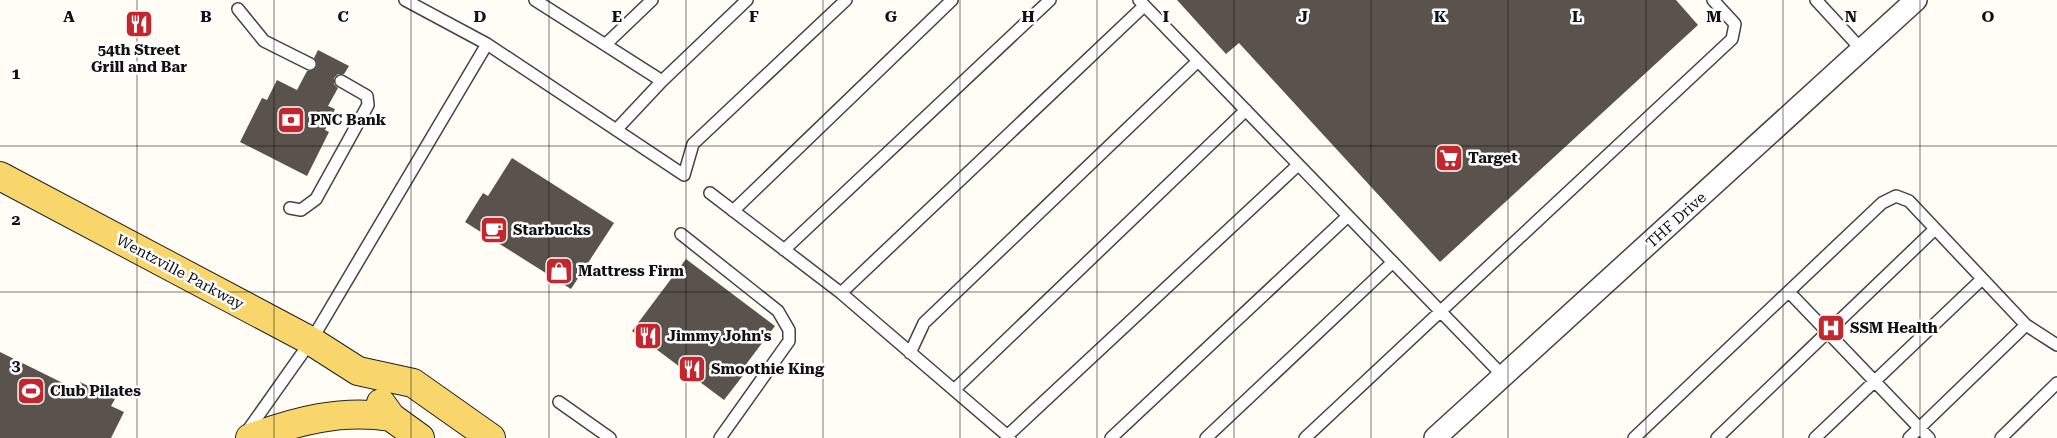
<svg xmlns="http://www.w3.org/2000/svg" width="2057" height="438" font-family="'Roboto Serif',serif">
<rect width="100%" height="100%" fill="#fffdf5"/>
<!-- building -->
<path fill="#5a524d" d="M1177,0H1676L1698,25L1440,262L1239,43L1226,54Z
M318,50L349,66L344,74H338L334,78V84L338,88L328,106L335,109L325,130L329,132L307,176L240,142L262,98L267,100L277,80L297,90L307,71H311L316,68L317,63L314,58Z
M512,158L614,223L571,289L465,222L483,193L488,196Z
M686,259L775,326L741,371L745,373L724,400L632,331Z
M0,352L77,390L80,382L115,399L111,406L124,412L111,438H0Z"/>
<g fill="none" stroke-linecap="round" stroke-linejoin="round">
<!-- service casing -->
<g stroke="#444" stroke-width="14">
<path id="service" d="M405,0L487,44L684,175L693,144L846,0
M535,0L662,81
M1139,0L1504,377
M1816,0L1862,50
M238,9L264,41L310,64
M605,45L652,0
M616,130L662,81L747,0
M710,193L841,293L1010,438
M290,208L301,210L316,199L368,105L367,96L341,81
M733,211L952,0
M681,234L778,311L789,330V341L720,438
M784,250L1050,0
M1789,292L1929,438
M841,293L1144,6
M910,353L924,323L1198,61
M954,390L1246,110
M559,402L610,438
M246,433L311,341L487,44
M1007,436L1298,165
M1111,438L1348,216
M1206,438L1393,262
M1305,438L1732,39L1735,24L1713,0
M1634,438L1882,203L1896,196L1909,201L2026,325L2057,345
M1717,438L1935,229
M1815,438L1982,279
M1909,438L2026,325
M2001,438L2057,383"/>
</g>
<!-- minor casing -->
<g stroke="#444" stroke-width="24">
<path id="minor" d="M1435,438L1916,0"/>
</g>
<!-- primary casing -->
<g stroke="#222" stroke-width="30">
<path id="primary" d="M0,176L311,341L358,371L413,383L491,438
M381,403L391,417L420,438
M250,438C297,421 341,409 391,417"/>
</g>
<!-- service -->
<use href="#service" stroke="#fff" stroke-width="11"/>
<!-- minor -->
<use href="#minor" stroke="#fff" stroke-width="21"/>
<!-- primary -->
<use href="#primary" stroke="#f9d66b" stroke-width="28"/>
</g>
<!-- grid -->
<path fill="none" stroke="#111" stroke-width="1" stroke-opacity="0.55" d="M137,0V438M274,0V438M411,0V438M549,0V438M686,0V438M823,0V438M960,0V438M1097,0V438M1234,0V438M1371,0V438M1508,0V438M1646,0V438M1783,0V438M1920,0V438M0,146H2057M0,292H2057"/>
<!-- icons -->
<defs>
<g id="restaurant-square" transform="scale(1.4375)"><rect x="-9" y="-9" width="18" height="18" rx="4" fill="#c4262e" stroke="#fff"/><path d="M-5-6h1v4h1v-4h1v4h1v-4h1v5L-1.5 .5V6h-2V.5L-5-1ZM5-6V6H3V1.5H1.5Q1.5-4 5-6Z" fill="#fff"/></g>
<g id="bank-square" transform="scale(1.4375)"><rect x="-9" y="-9" width="18" height="18" rx="4" fill="#c4262e" stroke="#fff"/><path d="M-6-4H6V4H-6ZM0-2.3a2.3 2.3 0 1 0 0 4.6a2.3 2.3 0 1 0 0-4.6Z" fill="#fff"/></g>
<g id="supermarket-square" transform="scale(1.4375)"><rect x="-9" y="-9" width="18" height="18" rx="4" fill="#c4262e" stroke="#fff"/><path d="M-6-5.5h2.5l.6 2H6L4.5 2H-2.5L-4.4-4H-6ZM-1.5 3.2a1.3 1.3 0 1 0 .1 0ZM3 3.2a1.3 1.3 0 1 0 .1 0Z" fill="#fff"/></g>
<g id="cafe-square" transform="scale(1.4375)"><rect x="-9" y="-9" width="18" height="18" rx="4" fill="#c4262e" stroke="#fff"/><path d="M-5.5-4.5H6V0H3Q3 3.5 0 3.5H-2.5Q-5.5 3.5-5.5 0ZM3-3.2v2h1.7v-2ZM-6 4.5H4V6H-6Z" fill="#fff"/></g>
<g id="shop-square" transform="scale(1.4375)"><rect x="-9" y="-9" width="18" height="18" rx="4" fill="#c4262e" stroke="#fff"/><path d="M-5-2.5h2.3a2.7 3.5 0 0 1 5.4 0H5L5.5 6h-11ZM-1.5-2.5h3a1.5 2.3 0 0 0-3 0Z" fill="#fff"/></g>
<g id="hospital-square" transform="scale(1.4375)"><rect x="-9" y="-9" width="18" height="18" rx="4" fill="#c4262e" stroke="#fff"/><path d="M-5-5h3v3.5h4V-5h3V5h-3V1.5h-4V5h-3Z" fill="#fff"/></g>
<g id="stadium-square" transform="scale(1.4375)"><rect x="-9" y="-9" width="18" height="18" rx="4" fill="#c4262e" stroke="#fff"/><path d="M0-5a6.5 5 0 1 0 0 10a6.5 5 0 1 0 0-10ZM-3.5-1.8h7v3.6h-7Z" fill="#fff"/></g>
</defs>
<g fill-rule="evenodd">
<use href="#restaurant-square" x="139" y="24"/>
<use href="#bank-square" x="291" y="120"/>
<use href="#supermarket-square" x="1449" y="158"/>
<use href="#cafe-square" x="494" y="230"/>
<use href="#shop-square" x="559" y="271"/>
<use href="#hospital-square" x="1831" y="328"/>
<use href="#restaurant-square" x="648" y="336"/>
<use href="#restaurant-square" x="692" y="369"/>
<use href="#stadium-square" x="31" y="391"/>
</g>
<g text-anchor="middle" stroke-width="5" stroke-linejoin="round" paint-order="stroke">
<!-- poi labels -->
<g font-size="15" font-weight="bold" fill="#111" stroke="#fff" text-anchor="start">
<text x="139" y="55" text-anchor="middle">54th Street<tspan x="139" dy="17">Grill and Bar</tspan></text>
<text x="310" y="125">PNC Bank</text>
<text x="1468" y="163">Target</text>
<text x="513" y="235">Starbucks</text>
<text x="578" y="276">Mattress Firm</text>
<text x="1850" y="333">SSM Health</text>
<text x="667" y="341">Jimmy John's</text>
<text x="711" y="374">Smoothie King</text>
<text x="50" y="396">Club Pilates</text>
</g>
<!-- street labels -->
<g font-size="15" fill="#111" stroke="#fff">
<text transform="translate(1676 220) rotate(-42)" y="5">THF Drive</text>
<text transform="translate(180 272) rotate(28)" y="5">Wentzville Parkway</text>
</g>
</g>
<g font-size="16" text-anchor="middle" font-weight="bold" fill="#111" stroke="#fff" stroke-width="5" stroke-linejoin="round" paint-order="stroke">
<text x="69" y="22">A</text>
<text x="206" y="22">B</text>
<text x="343" y="22">C</text>
<text x="480" y="22">D</text>
<text x="617" y="22">E</text>
<text x="754" y="22">F</text>
<text x="891" y="22">G</text>
<text x="1028" y="22">H</text>
<text x="1166" y="22">I</text>
<text x="1303" y="22">J</text>
<text x="1440" y="22">K</text>
<text x="1577" y="22">L</text>
<text x="1714" y="22">M</text>
<text x="1851" y="22">N</text>
<text x="1988" y="22">O</text>
<text x="16" y="79">1</text>
<text x="16" y="225">2</text>
<text x="16" y="371">3</text>
</g>
</svg>
